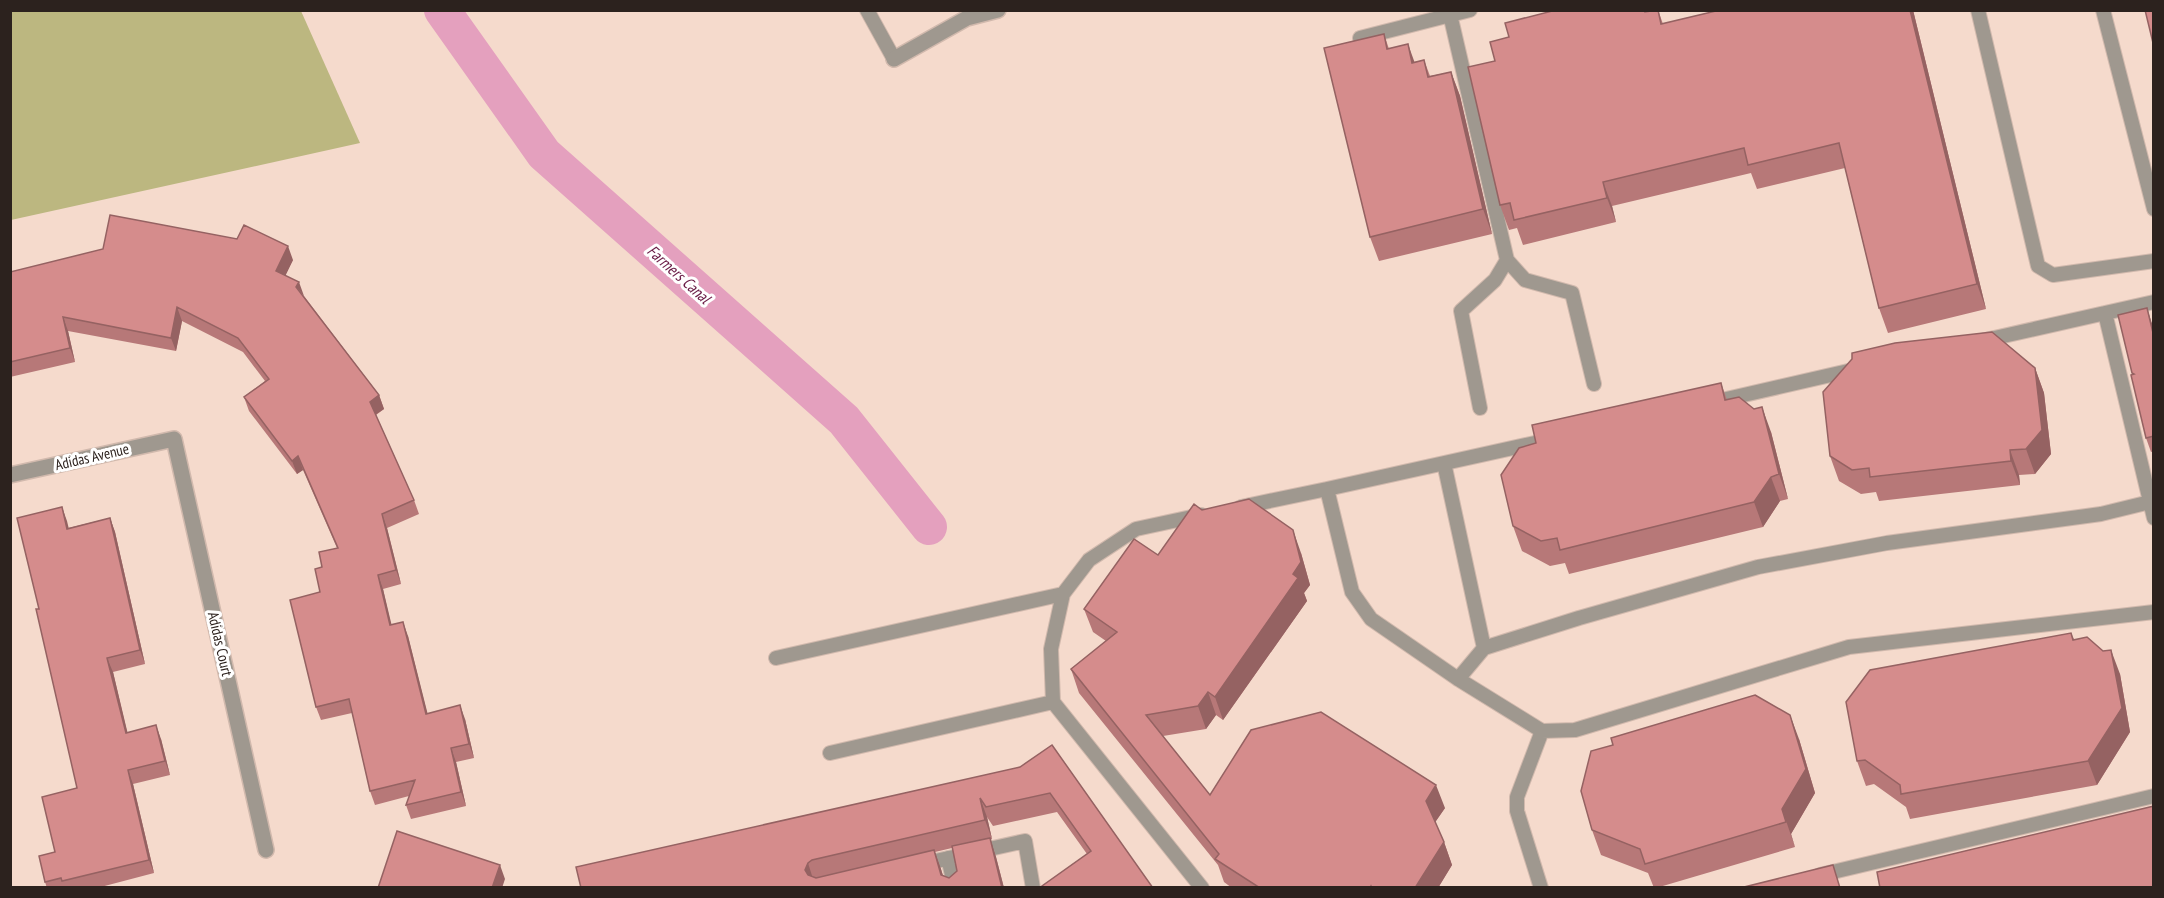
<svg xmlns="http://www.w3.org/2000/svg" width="2164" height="898" font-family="'PT Sans Narrow',sans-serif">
<rect width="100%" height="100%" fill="#f5dacc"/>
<!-- green -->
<path fill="#bcb780" d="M10,11H301L360,143L11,220Z"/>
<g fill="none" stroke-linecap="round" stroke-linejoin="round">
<!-- canal -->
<path stroke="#e4a0be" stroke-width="36" d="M442,10L544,154L844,420L929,527"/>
<!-- lane casing -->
<g stroke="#d1b9ad" stroke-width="16">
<path id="lane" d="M867,10L894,59
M1449,10L1507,260L1525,280L1572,293L1594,384
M1978,10L2038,266L2053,275L2154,261
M2103,10L2154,209
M1360,38L1470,10
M2105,313L2154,518
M1981,341L2154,302
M1709,403L1857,369
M1480,408L1461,311L1495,280L1507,260
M1553,439L1327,489L1352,592L1371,619L1458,679L1542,731L1575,730L1849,647L2154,612
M1444,463L1484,648
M1241,507L1327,489
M1201,515L1136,529L1089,560L1063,594L1051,649L1053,702L1202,888
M776,658L1063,594
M1458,679L1484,648L1579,618L1758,567L1887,543L2101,514L2154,501
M830,753L1053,702
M948,858L955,888
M922,864L1025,841L1033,888
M1820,875L2154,796
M1541,888L1517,811V797L1542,731"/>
</g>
<!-- street casing -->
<g stroke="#d1b9ad" stroke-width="18">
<path id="street" d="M894,59L967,18L998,10
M10,475L174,439L266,850"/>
</g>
<!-- lane -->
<use href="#lane" stroke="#9f988f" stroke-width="14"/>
<!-- street -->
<use href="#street" stroke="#9f988f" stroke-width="15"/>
</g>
<!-- wall -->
<path fill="#b77878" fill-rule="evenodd" d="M1658,10L1663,24L1913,10L1986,309L1888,333L1879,308L1845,168L1757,189L1751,173L1612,206L1616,222L1523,245L1517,228L1509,230L1500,205L1495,61L1647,11Z
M1384,34L1389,49L1414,62L1424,60L1430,76L1451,72L1460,96L1492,234L1379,261L1370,237Z
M293,260L285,275L304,296L379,395L384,409L376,415L414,500L419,514L387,528L401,584L383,589L391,625L408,636L427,713L465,719L474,758L456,762L466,806L411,819L406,805L409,796L375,805L370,791L352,713L321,720L316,707L320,592L322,567L337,548L303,470L297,474L249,411L244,397L265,381L243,352L182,321L176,351L68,331L75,362L10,377V272Z
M2152,322L2154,330V451L2151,452L2146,438L2132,373Z
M2035,368L2044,393L2051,454L2035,474L2019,475L2020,485L1879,501L1876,492L1861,494L1839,481L1830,456Z
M1721,383L1727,400L1771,432L1788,499L1780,501L1763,527L1569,574L1565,563L1550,566L1522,551L1513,526L1536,443Z
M62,507L68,528L110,518L115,532L145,664L113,672L127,732L161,739L170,775L133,784L154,873L97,888H47L45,882L77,788L39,609Z
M1301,553L1310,585L1304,593L1307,601L1223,720L1216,715L1206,729L1163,736L1210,795L1445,808L1435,822L1444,842L1452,865L1438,888H1232L1224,882L1218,865L1079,693L1071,669L1106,641L1093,632L1084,609L1158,555Z
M2071,633L2074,639L2120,674L2130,732L2097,785L1910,819L1906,807L1874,784L1866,786L1857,761Z
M1799,739L1815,793L1791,834L1795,847L1656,888H1654L1648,873L1601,855L1592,830Z
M1052,745L1153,888H1043L1042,886L1087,854L1057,812L993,826L987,817L992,839L990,840L996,857L1004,888H581L1020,767ZM952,848L957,871L949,878L943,875L935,852Z"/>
<!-- shaded-wall -->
<path fill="#956262" d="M1910,10H1913L1986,309L1977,284Z
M1408,44L1417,69L1412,63Z
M1451,72L1460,96L1492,234L1483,209Z
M1603,182L1612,206L1616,222L1607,198Z
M288,246L293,260L281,285L276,271Z
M299,282L304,296L296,287Z
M177,307L182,321L176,351L171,338Z
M2147,308L2154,330V337Z
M63,317L68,331L75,362L70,348Z
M2035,368L2044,393L2051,454L2035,474L2026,449Z
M379,395L384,409L375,415L370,402Z
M1762,407L1771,432L1788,499L1779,474Z
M2010,450L2019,475L2020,485L2011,461Z
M298,456L303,470L297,474L292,461Z
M1771,477L1780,501L1763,527L1754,502Z
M62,507L67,521L72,542L67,529Z
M382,514L387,528L401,584L396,570Z
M110,518L115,532L145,664L140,650Z
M1293,530L1301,553L1310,585L1304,593L1307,601L1223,720L1215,697L1293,574Z
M378,575L383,589L395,639L390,625Z
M403,622L408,636L431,727L426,714Z
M2111,650L2120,674L2130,732L2097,785L2088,761Z
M107,658L113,672L131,747L126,733Z
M1208,692L1216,715L1206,729L1198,706Z
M460,705L465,719L474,758L469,744Z
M1790,715L1799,739L1815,793L1791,834L1795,847L1782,809Z
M156,725L161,739L170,775L165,761Z
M451,748L456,762L466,806L461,792Z
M128,770L133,784L154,873L149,860Z
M1436,785L1445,808L1434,824L1426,801Z
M980,798L987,817L992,839L985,820Z
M990,838L996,857L1004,888H1002Z
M1444,842L1452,865L1438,888H1415Z
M934,850L941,869L946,888L941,875Z
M808,863L814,882L813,888L805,870Z
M500,865L505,879L502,888H492Z"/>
<!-- building -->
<path fill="#d58c8c" stroke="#956262" stroke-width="1.5" d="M1556,10H1645V12L1658,10L1661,24L1720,10H1910L1977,284L1879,308L1839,143L1748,165L1744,148L1603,182L1607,198L1514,220L1510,203L1500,205L1468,67L1495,61L1490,42L1509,37L1505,23Z
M2145,10H2154V47Z
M1384,34L1387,49L1408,44L1412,63L1424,60L1428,77L1451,72L1483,209L1370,237L1324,48Z
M110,215L237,239L244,225L288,246L276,271L299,282L296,287L379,395L370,402L414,500L382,514L396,570L378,575L390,625L403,622L426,714L460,705L469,744L451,748L461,792L406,805L415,780L370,791L349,699L316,707L290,600L320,592L315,569L322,567L319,552L338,548L298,456L292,461L244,397L269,379L238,338L177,307L171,338L63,317L70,348L10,362V272L103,249Z
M2147,308L2154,337V436L2146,438L2131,375L2134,374L2132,373L2118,315Z
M1992,332L2035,368L2042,430L2026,449L2010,450L2011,461L1870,477L1869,468L1852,470L1830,456L1823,392L1852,359V353L1895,343Z
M1721,383L1725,400L1739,397L1754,409L1762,407L1779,474L1771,477L1754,502L1560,550L1557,538L1541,541L1513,526L1501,475L1519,448L1536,443L1532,425Z
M1249,499L1293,530L1301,562L1293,574L1298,578L1215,697L1208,692L1198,706L1146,715L1210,795L1251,730L1321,712L1436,785L1426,801L1444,842L1415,888H1372L1371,886L1370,888H1260L1215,859L1219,854L1071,669L1117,632L1084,609L1134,539L1158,555L1194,504L1202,510Z
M62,507L67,529L110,518L140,650L107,658L126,733L156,725L165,761L128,770L149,860L62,881L61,878L45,882L39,856L55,852L42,797L77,788L36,609H39L17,518Z
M2071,633L2073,640L2087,637L2103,651L2111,650L2122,708L2088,761L1901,794L1900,785L1865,760L1857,761L1846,702L1870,670Z
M1755,695L1790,715L1806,769L1782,809L1786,822L1645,864L1640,849L1592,830L1581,791L1591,751L1613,745L1611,738Z
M1052,745L1153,888H1043L1042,886L1091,851L1050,793L986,807L980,798L985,820L812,860L808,863L805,870L808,875L816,878L934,850L941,875L949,878L957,871L952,846L990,838L1002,888H581L576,867L1020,767Z
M2154,806V888H1880L1877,872Z
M397,831L500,865L492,888H378Z
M1833,865L1840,888H1740Z"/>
<g text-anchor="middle" stroke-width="6" stroke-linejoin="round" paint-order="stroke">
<!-- street labels -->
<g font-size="15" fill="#2c221e" stroke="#fff">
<text transform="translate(92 457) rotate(-13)" y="5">Adidas Avenue</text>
<text transform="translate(220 644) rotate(77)" y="5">Adidas Court</text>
</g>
<!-- water labels -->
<g font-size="16" font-style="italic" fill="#691b45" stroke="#fff">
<text transform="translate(679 274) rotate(42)" y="6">Farmers Canal</text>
</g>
</g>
<!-- border -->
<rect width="2164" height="898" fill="none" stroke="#2c221e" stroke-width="24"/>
</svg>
